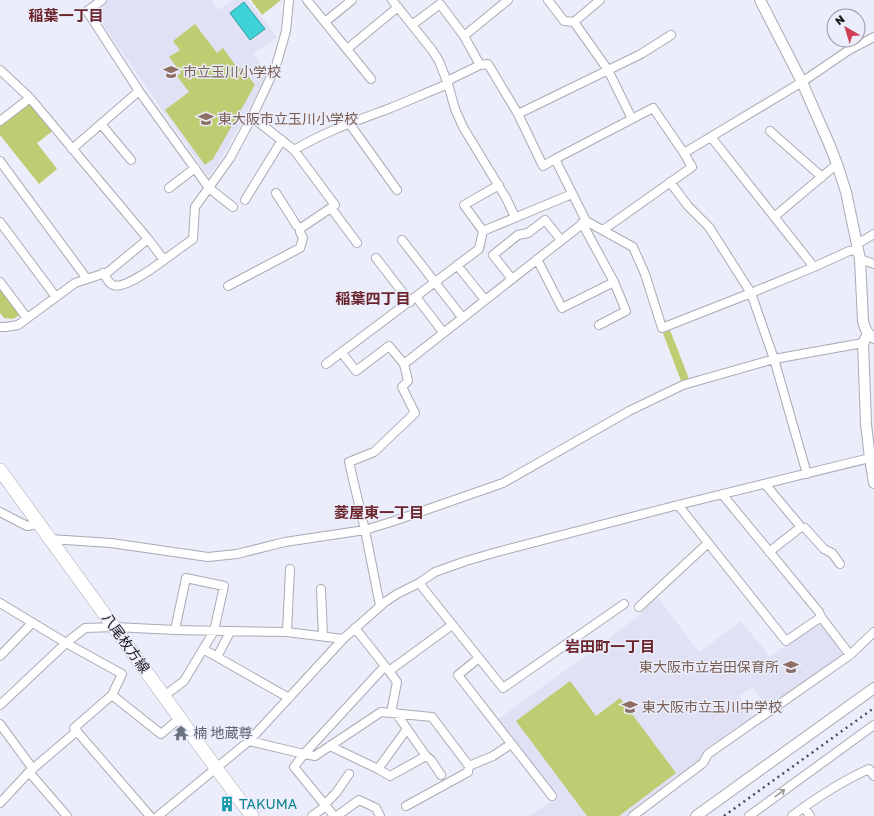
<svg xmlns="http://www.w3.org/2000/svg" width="874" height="816" font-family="'Golos Text','Noto Sans JP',sans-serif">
<rect width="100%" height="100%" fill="#ecedfa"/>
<!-- built -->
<path fill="#e0e1f5" d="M106,0H211L219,10L232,0H248L277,37L253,54L268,74L219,163L208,176L93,10Z
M657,596L699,652L741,621L770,657L817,622H821L843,654L768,708L752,687L739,696L754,718L747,724L738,726L705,750L700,761L629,816H529L552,801L557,799L515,746V740L497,720L638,617Z"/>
<!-- green -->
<path fill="#becd71" d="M251,0H281L262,15Z
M195,24L217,53L223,48L238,69L241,67L255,85L213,159L205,165L165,110L189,92L177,76L181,73L169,57L180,50L173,41Z
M29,100L54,130L37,143L57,169L39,184L0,135V123Z
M0,289L20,315L13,319L4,318L0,313Z
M670,330L689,379L681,381L663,333Z
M570,681L596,716L620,698L676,773L619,816H587L516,721Z"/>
<!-- water -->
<path fill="#3dd3d9" stroke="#329ba0" d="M244,2L265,29L250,40L230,13Z"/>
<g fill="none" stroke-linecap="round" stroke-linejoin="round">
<!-- minor casing -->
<g stroke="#a9aab5" stroke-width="10">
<path id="minor" d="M102,0L87,11L139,91L209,188L233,207
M307,0L371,79
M392,0L432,50L439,61L448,84L455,109L463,127L506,198L515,217
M548,0L564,21L574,22L600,0
M325,22L352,0
M574,22L608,70L632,119
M412,25L440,4L464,36L480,65
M464,36L508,0
M347,49L398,7
M0,70L30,98L148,239L164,260L193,239L195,207L230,158L252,117L276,66L286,31L289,0
M447,81L480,65L488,64L518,114L543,166L555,159L653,108L684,153L802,82L849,50L874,37
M518,114L641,54L671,35
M252,117L294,150C324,132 356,121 388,109C408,101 428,92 448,84
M0,121L30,98
M349,123L397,190
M101,124L131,160
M770,131L822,177
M72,149L139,91
M555,159L586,221L633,247L645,274L662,328L751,293L814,267L711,137
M0,161L87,279
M670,182L688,206L709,227L751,293L774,359L807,474
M169,188L195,168
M276,193L297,226L301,228L335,205L294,150
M245,200L282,140
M331,208L357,243
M774,217L837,164
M0,222L56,297
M582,223L614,282L626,311L599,325
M603,230L692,167L684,153
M483,231L464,205L499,185
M402,240L462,317
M857,244L874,234
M376,258L410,302
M537,259L562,308L614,282
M860,259L874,264
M457,265L485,300
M814,267L849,251L859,250
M103,273C106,277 109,284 113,285C123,290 156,266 164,260
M512,279L493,255L518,235L528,233L545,220L561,240
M0,282L27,318
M228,286L300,248L303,238L300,232L301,228
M416,297L443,332
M0,327H6L18,325L75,283L108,272L148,239
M342,353L356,371L389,346L404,364
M326,364L479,249L483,231L572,194
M765,484L801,527L769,552
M722,494L819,612L821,617L850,655
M678,505L786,641L821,617
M0,512L27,526L33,525L37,521
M801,527L805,528L824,549L832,553L840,564
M50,539L111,543L208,557L237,554L285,542L365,530L394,521L503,483L629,411L683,385L774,359L863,343
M419,583L503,688L624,604
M321,589L323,636
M0,603L66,643L122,674L112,695
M380,606L365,530L349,462L374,452L415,413L402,387L408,381L404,364L586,221
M639,607L708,543
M355,628L389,671L397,682L391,713
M287,632L290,569
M203,649L289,698
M0,656L32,623
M217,657L230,632
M479,658L458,675L552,796
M389,671L452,625
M164,696L184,681L214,631L224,586L186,578L175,630
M0,705L66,643L85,628L115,627L175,630L287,632L343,639
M396,713L426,756L431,760L441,775
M0,724L33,769
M249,741L304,754L315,756L381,712L432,717L469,766L493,756L508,746
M330,746L378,769L390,776L426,756
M378,769L407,729
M29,772L67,816
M0,803L29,772L77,731
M325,804L336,793L349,774
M406,806L468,772L469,766
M804,807L810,816
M150,816L74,728L112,695L161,734L180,718
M158,816L249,741L343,639L385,602L397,594L419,583L435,572L466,561L497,552L678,505L874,457
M312,816L326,806
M334,816L294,767L304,754L385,666
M337,816L359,800L376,808L380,816
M633,816L703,763L708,754L850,655L874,632
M749,816L874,725
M792,816C816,798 842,781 869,769L874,776"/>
</g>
<!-- tertiary casing -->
<g stroke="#a9aab5" stroke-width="12">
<path id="tertiary" d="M760,0L802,82L830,146L837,164L846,192L860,259L863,321C865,329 867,334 874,338
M868,334L863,343L866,424L870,458L874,483
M696,816L874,688"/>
</g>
<!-- primary casing -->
<g stroke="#a9aab5" stroke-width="14">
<path id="primary" d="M0,470L216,768L252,816"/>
</g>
<!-- minor -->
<use href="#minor" stroke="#fff" stroke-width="8"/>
<!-- tertiary -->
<use href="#tertiary" stroke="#fff" stroke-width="10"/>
<!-- primary -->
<use href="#primary" stroke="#fff" stroke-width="13"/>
<!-- rail -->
<path stroke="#4b4c52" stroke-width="2.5" stroke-dasharray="2 4" stroke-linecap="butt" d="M724,816L874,708"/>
</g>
<!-- one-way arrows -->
<defs><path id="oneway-shaft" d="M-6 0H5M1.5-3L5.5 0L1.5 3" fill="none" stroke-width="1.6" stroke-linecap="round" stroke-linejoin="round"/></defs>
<use stroke="#979798" href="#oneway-shaft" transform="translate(780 793) rotate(-36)"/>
<!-- icons -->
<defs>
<g id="school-bare" transform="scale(1.2)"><path d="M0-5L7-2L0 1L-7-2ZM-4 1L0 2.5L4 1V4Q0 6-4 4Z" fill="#8d6e63" stroke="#ecedfa" stroke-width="2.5" paint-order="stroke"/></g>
<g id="temple-bare" transform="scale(1.2)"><path d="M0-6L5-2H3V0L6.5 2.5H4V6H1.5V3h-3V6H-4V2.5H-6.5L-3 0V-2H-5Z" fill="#6b7280" stroke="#ecedfa" stroke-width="2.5" paint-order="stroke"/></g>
<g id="building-bare" transform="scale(1.2)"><path d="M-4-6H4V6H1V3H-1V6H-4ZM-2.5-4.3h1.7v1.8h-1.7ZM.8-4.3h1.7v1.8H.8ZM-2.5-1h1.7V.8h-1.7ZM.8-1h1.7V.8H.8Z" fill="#0f9aa8" stroke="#ecedfa" stroke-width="2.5" paint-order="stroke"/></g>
</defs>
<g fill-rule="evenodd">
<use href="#school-bare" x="171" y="72"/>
<use href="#school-bare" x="206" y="119"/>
<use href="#school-bare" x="791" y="667"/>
<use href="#school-bare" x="630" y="707"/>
<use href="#temple-bare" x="181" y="733"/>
<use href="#building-bare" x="227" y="804"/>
</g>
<g text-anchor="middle" stroke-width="3" stroke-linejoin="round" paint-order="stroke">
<!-- education labels -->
<g font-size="14" fill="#785e54" stroke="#ecedfa" text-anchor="start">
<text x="183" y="77">市立玉川小学校</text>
<text x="218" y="124">東大阪市立玉川小学校</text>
<text x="779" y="672" text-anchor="end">東大阪市立岩田保育所</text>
<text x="642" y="712">東大阪市立玉川中学校</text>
</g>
<!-- street labels -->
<g font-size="14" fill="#17171b" stroke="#ecedfa">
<text transform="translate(126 643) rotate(54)" y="5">八尾枚方線</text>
</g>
<!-- worship labels -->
<g font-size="14" fill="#5b616d" stroke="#ecedfa" text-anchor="start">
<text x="193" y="738">楠 地蔵尊</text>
</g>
<!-- culture labels -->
<g font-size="14" fill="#0d838f" stroke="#ecedfa" text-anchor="start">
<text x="239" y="809">TAKUMA</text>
</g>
<!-- neighbourhood labels -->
<g font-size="15" font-weight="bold" fill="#6b252d" stroke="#ecedfa">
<text x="66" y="21">稲葉一丁目</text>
<text x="373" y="304">稲葉四丁目</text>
<text x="379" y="518">菱屋東一丁目</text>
<text x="610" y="652">岩田町一丁目</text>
</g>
</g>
<!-- north arrow -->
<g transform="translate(846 28) rotate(322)"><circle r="19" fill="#ecedfa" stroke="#9797a1"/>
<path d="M0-3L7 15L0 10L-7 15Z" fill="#cf3f55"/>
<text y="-6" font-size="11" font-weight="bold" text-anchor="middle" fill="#17171b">N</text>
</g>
</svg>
